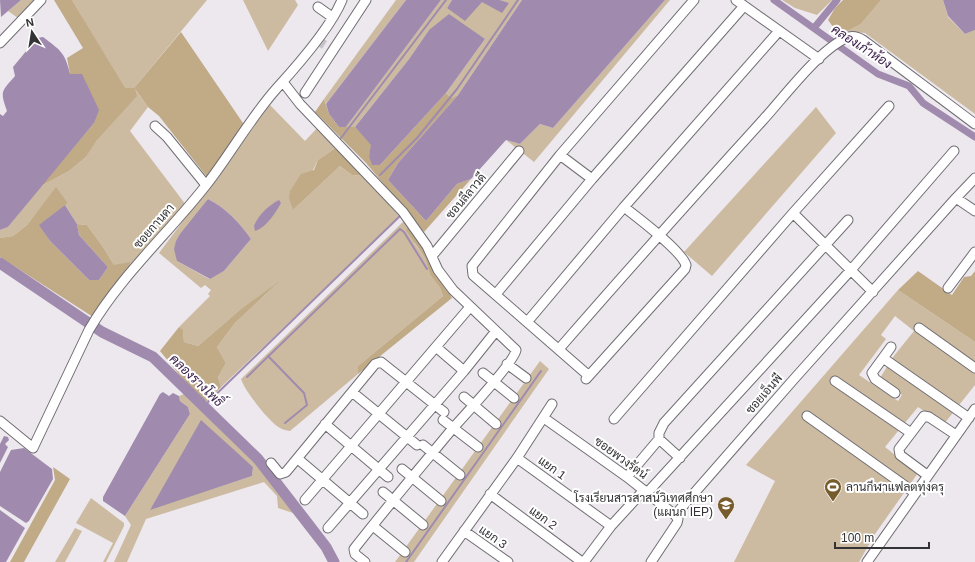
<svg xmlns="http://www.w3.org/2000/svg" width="975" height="562" font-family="Helvetica,Sarabun,sans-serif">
<rect width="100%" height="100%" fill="#ece8ee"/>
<!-- green -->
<path fill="#ccbba1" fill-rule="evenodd" d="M21,0H36L18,18L8,11Z
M72,0H207L134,88L148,107L130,131L186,205L129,270L114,265L103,247L87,225L77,224L65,205L68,203L56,188L27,225L13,236L0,238V230L8,227L41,186L69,171L86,157L124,88Z
M243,0H295L298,5L268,51Z
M396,0H406L326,104L324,99Z
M441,0H452L447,8L482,2L508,3L500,0H522L458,95L451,98L446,93L485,39L429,30L409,59L355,127H346Z
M665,0H670L534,162L506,140L520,144L540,124L553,128Z
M782,0H832L817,15L795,8Z
M881,0H943L948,17L965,34L975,30V114L865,33L846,31L861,24Z
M270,105L305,141L318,127L337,147L318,160L293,210L340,166L352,175L364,176L400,217L221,387L218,377L226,363L217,347L235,323L277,284L242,308L198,346L184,342L183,331L179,327L210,296L208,294L211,290L205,285L201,288L159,253ZM208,199C226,208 240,223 251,239L224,271L209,279L177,261L200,211Z
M816,107L836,133L712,276L684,252Z
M404,221L408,226L415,244L425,258L430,275L440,288L443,296L358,366V374L290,431C287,430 283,430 280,428C270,423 244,390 241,379Z
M898,290L975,342V385L944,424L918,407L885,447L918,473L875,534L859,562H734L775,481L746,465ZM895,316L914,331L893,357L880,378L902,395L898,401L859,375L886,339L881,335Z
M540,361L549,369L414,562H395Z
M184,394L256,461L296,514L278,508L277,496L264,482L146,519L127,562H114L131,525L125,516L190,414L188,407L180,401L179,396ZM233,450L253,467L252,476L150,509Z
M91,498L124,523V526L106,562H103L113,543L76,523Z
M75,528L82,531L65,562H55Z"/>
<!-- forest -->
<path fill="#c1aa86" d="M54,0H72L125,88H134L181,32L245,126L207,177L159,116L148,107L135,89L137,96L96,141L86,157L69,171L41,186L94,123L70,74L67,58L83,48Z
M843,0H881L861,24L839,35L828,20L835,8Z
M446,93L451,98L458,95L398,163L388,180L426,221L457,184L471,179L424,232L366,163L315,112L324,99L329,114L339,127H355L372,145L369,156L380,165Z
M337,147L364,176L352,175L340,166L293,210L289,198L290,191L301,174L314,170L318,160Z
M56,187L68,203L40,225L50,241L89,280H99L108,267L79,235L77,224L87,225L103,247L114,265L130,262L129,270L93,317L0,257V238L13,236L27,225Z
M408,226L426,249L452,298L358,374V366L443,296L440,288L430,275L425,258L406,230Z
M918,271L952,295L964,277L971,276L975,271V342L898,290Z
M280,281L235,323L217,347L226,363L218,377L221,387L208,401L200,400L160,351L179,327L183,330L184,342L198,346L242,308Z
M53,467L70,479L24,562H10L55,480Z"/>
<!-- water -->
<path fill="#a08bae" d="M0,0H21L1,17Z
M406,0H441L346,127H339L329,114L326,104Z
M452,0H500L509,3L502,13L482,2L465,21L447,8Z
M522,0H665L553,128L540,124L520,144L506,140L471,179L457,184L426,221L388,180L398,163L458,95Z
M943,0H975V30L965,34L948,16Z
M449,14L485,39L446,93L380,165H372L369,156L371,145L355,127L409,59L429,30Z
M43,37C60,50 65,52 70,74H82L99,110L94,123L8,227L0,230V114L3,116L7,111C0,91 1,92 15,76L13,67L37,38Z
M208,199C226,208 240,223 251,239L224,271L210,279L177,261L174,249L176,241L180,234Z
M279,200L281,203C276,212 266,228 255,231L254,226C258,215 269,205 279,200Z
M65,205L77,224L79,235L108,267L99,280H89L50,241L39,225Z
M163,392L169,396L173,393L179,396L180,401L188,407L190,414L125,516L103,501V497L160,394Z
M201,420L253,467L252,476L150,510Z
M4,436L8,437L9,440L5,444L8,447L0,463V444Z
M24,448L52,469L53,479L29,521L26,523L0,506V472L11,450Z
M0,510L25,528L6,562H0Z"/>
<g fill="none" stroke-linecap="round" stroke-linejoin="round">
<!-- stream -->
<path stroke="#a08bae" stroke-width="2" d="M341,138L446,0
M380,175L417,138L457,89L518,0
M268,356L304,393L307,405L285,423
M247,377L400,229L404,232L427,269
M203,407L401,215
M406,562L541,371"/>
<!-- canal -->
<path stroke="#a08bae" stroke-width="7" d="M774,0L878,74L909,86L923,103L975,137
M814,28L837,0"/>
<!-- river -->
<path stroke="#a08bae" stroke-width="11" d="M0,263L102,332L153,357L258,459L326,547L334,562"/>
<!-- minor-tunnel -->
<path stroke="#c7c4c9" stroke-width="9" stroke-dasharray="9 4.5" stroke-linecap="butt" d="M317,40L334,51"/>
<!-- minor casing -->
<g stroke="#716e73" stroke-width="11">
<path id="minor" d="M736,0L819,59
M318,7L332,17
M0,43L41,0
M283,82L300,104L403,212L427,246L438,270L453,290L516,350C515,361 464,416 453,428C420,468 386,508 354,549L355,554L365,562
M305,93L366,0
M155,126L167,137L206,185
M560,155L592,179
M956,198L975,178
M793,213L873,292
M432,256L519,151
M948,288L975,252
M496,294L592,179L744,6
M528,321L624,207L779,31
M919,328L975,368
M436,347L464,371
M891,347L872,373L875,379L895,393
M559,349C626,272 694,196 763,120C784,97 818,51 846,38C852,35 858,37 863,40L975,124
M883,358L969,418
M507,364L526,378
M483,373L514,398
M589,376L473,275L472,266L560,155L694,0
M586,379L685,269L686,265C681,250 638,218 624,207
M835,381L911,433
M352,392L417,445
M464,397L496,424
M807,416L915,493
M544,418L627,477L675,515L678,519L677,523L651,562
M614,419L793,213L889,106
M443,420L478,447
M0,421L33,448L89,330C121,275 169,233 207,184C231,153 251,117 277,88C297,66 331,27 342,0
M325,424L388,477
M659,439V433L664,423L848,220
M423,445L460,475
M517,458L611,526
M298,459L363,514
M271,463L280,474L286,472L375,364L381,362L444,412
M402,469L441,501
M927,475L900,455L899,449L924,416L929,417L956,435
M627,477L659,439L680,458
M383,492L423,525
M647,493L850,271L954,151
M490,494L582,562
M305,500L470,307
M675,515L794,379L956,198L975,211
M373,526L405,552
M328,528L464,371L496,331
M464,531L508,562
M442,562L517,458L552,404
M584,562L611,526L644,490
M867,562L975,409"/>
</g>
<!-- minor -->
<use href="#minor" stroke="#fff" stroke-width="9"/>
</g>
<!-- icons -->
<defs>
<g id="stadium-pin" transform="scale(0.9)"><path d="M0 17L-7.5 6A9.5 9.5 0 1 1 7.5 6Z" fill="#765b2d" stroke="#fff"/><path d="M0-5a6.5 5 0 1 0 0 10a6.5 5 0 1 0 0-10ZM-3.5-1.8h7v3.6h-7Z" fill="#fff"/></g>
<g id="school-pin" transform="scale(0.9)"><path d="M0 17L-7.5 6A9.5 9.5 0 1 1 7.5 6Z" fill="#765b2d" stroke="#fff"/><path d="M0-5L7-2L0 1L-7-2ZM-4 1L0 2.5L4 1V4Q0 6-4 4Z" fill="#fff"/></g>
</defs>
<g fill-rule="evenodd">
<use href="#stadium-pin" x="833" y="487"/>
<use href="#school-pin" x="726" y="505"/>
</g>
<g text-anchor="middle" stroke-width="4" stroke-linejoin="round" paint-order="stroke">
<!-- street labels -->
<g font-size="12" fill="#333234" stroke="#fff">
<text transform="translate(466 196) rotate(-50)" y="4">ซอนลีลาวดี</text>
<text transform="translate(154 226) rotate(-49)" y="4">ซอยกานดา</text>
<text transform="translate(764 394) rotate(-49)" y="4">ซอยเอ็นพี</text>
<text transform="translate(621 458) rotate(36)" y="4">ซอยพวงรัตน์</text>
<text transform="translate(552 468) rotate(36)" y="4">แยก 1</text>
<text transform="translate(543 518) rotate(36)" y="4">แยก 2</text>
<text transform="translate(493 537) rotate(35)" y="4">แยก 3</text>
</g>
<!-- poi labels -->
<g font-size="12" fill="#333234" stroke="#fff" text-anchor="start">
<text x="846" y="491">ลานกีฬาแฟลตทุ่งครุ</text>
<text x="713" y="502" text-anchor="end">โรงเรียนสารสาสน์วิเทศศึกษา<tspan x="713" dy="14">(แผนก IEP)</tspan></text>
</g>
<!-- water labels -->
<g font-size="13" font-style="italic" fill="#361a47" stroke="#fff">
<text transform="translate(862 46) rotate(33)" y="5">คลองเก้าห้อง</text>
<text transform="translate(197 380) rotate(44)" y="5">คลองรางโพธิ์</text>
</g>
</g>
<!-- north arrow -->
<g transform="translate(32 32) rotate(348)" stroke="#ffffff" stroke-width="3" paint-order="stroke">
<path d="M0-3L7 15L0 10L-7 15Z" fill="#333234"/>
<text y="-6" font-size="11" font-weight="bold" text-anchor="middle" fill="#333234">N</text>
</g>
<!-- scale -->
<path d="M835 542v6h94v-6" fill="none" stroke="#333234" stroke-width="2"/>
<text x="841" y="542" font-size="12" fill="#333234" stroke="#ffffff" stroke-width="3" paint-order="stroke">100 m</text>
</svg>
